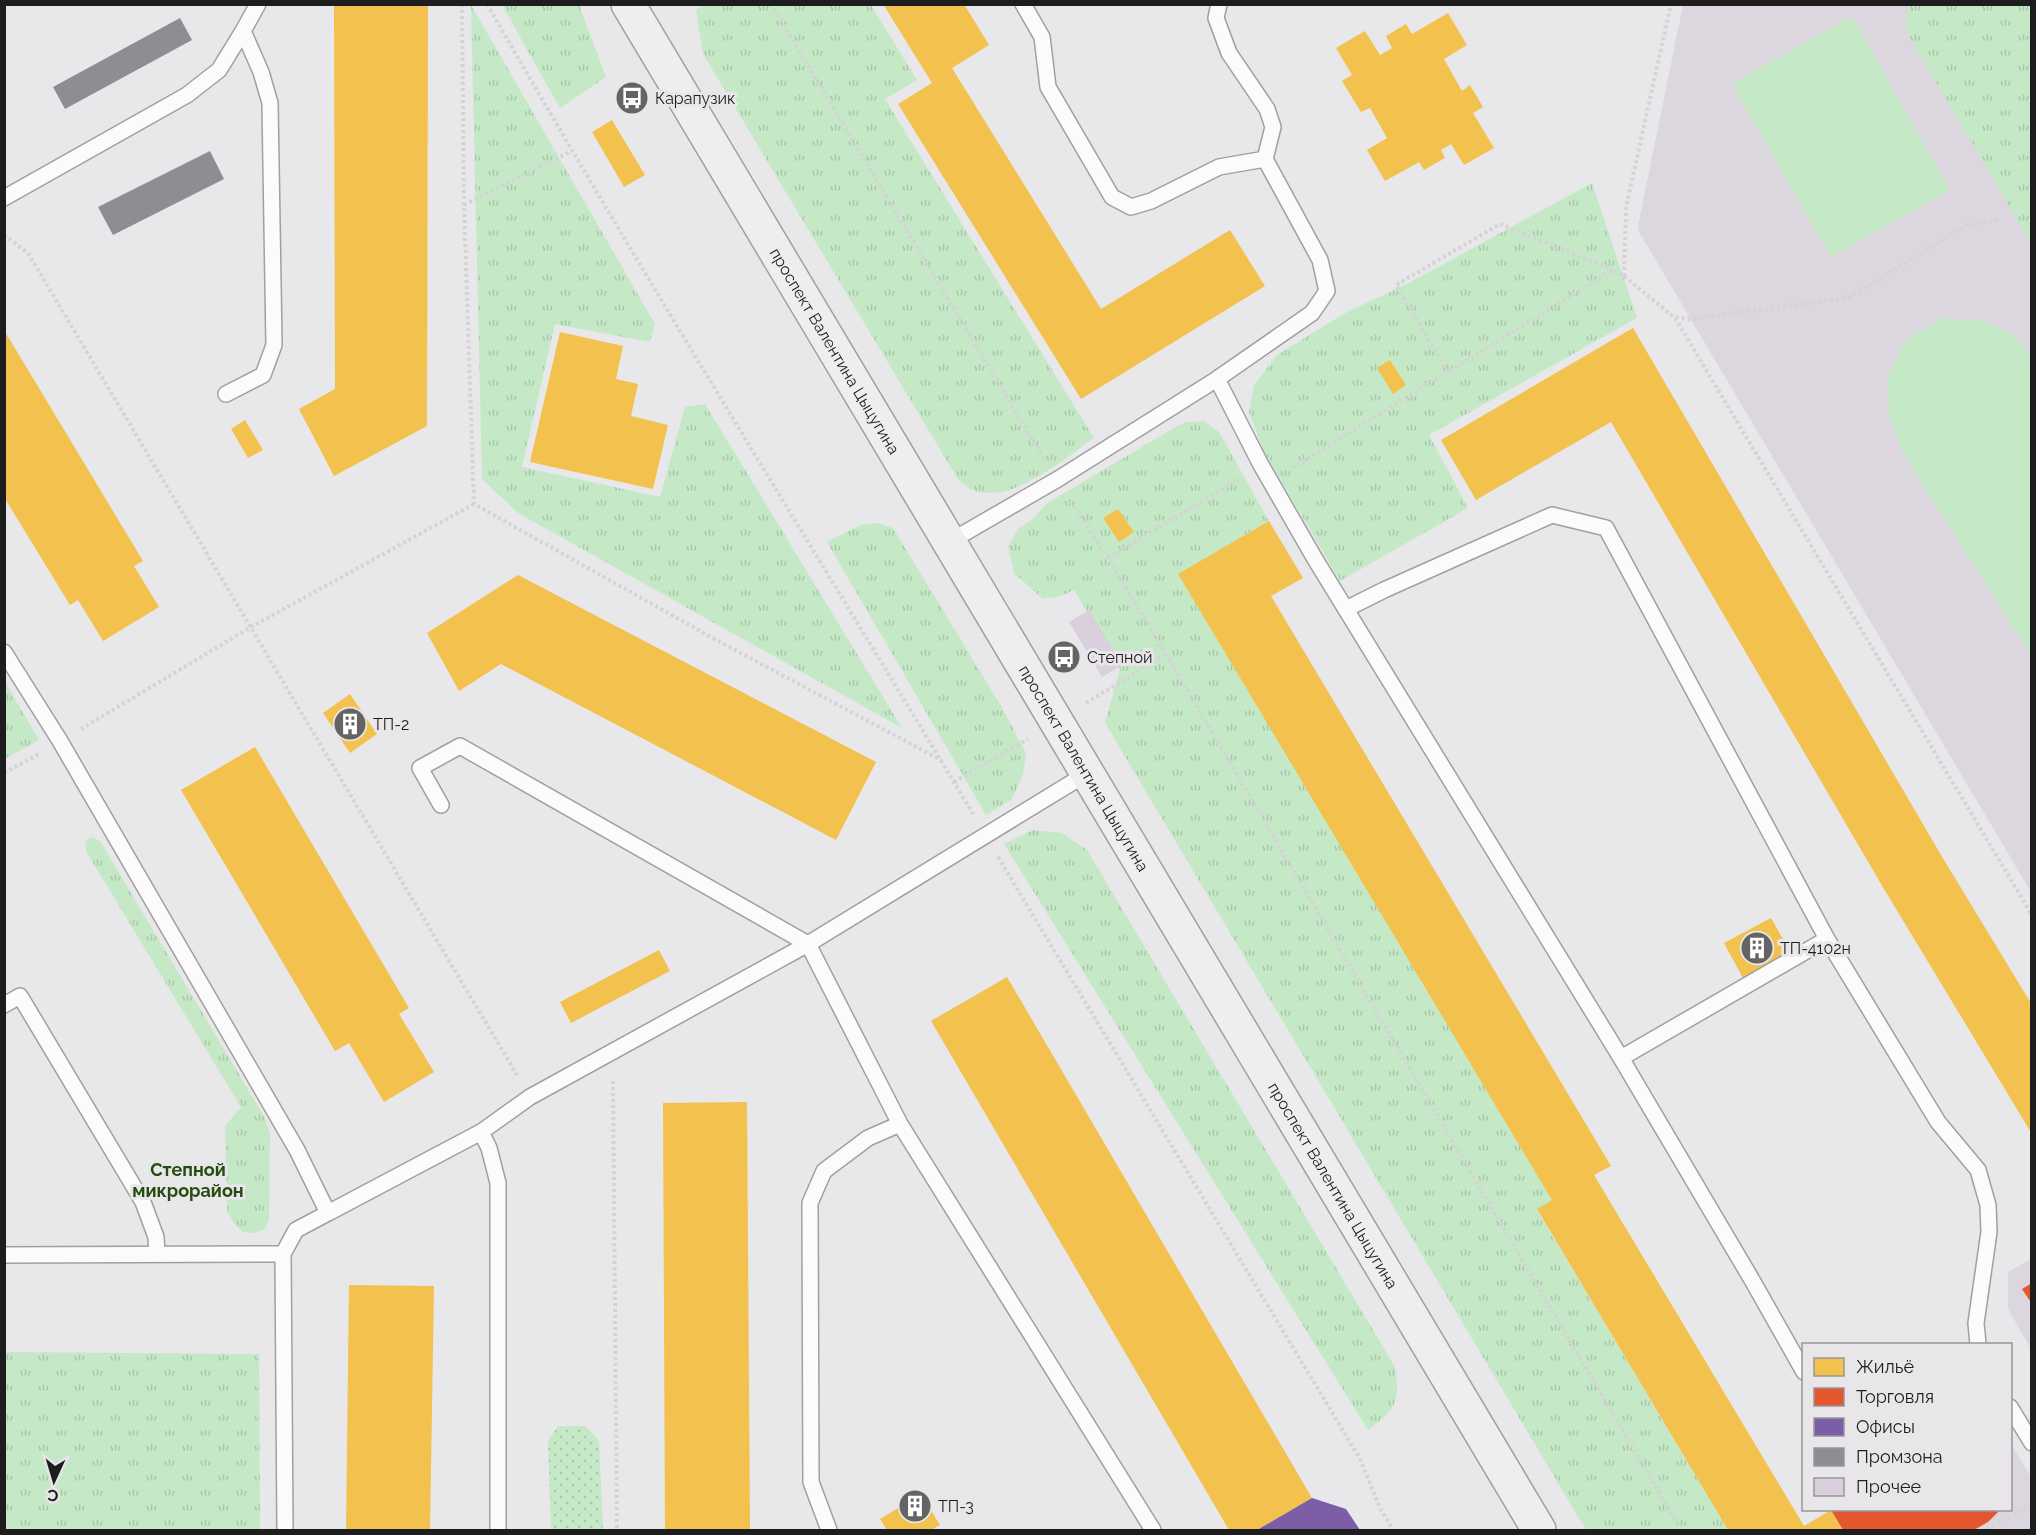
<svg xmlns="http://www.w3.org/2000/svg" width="2036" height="1535" font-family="Raleway,sans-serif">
<defs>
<pattern id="grass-tufts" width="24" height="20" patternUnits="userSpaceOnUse" patternTransform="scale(1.5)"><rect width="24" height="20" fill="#c5e9c7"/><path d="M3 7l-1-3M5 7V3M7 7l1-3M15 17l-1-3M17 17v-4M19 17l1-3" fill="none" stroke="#a9c7aa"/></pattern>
<pattern id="park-dots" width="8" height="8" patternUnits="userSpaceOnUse" patternTransform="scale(1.5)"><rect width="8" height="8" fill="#c5e9c7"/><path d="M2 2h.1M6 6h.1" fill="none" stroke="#a9c7aa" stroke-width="1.8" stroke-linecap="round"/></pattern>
</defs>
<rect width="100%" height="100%" fill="#e8e7e9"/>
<!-- built -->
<path fill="#dcd7de" d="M1683,5H2031V892L1639,232L1638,226Z
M2031,1259V1349L2008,1309V1272Z
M2011,1444L2031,1477V1530H1851L1840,1512L1831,1510H2010Z"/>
<!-- grass -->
<path fill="url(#grass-tufts)" d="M705,4L871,5L917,80L885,99L1094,438C1064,459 1017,500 979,492C972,491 965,485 959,481L703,54L696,10Z
M471,5L655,324L650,342L555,324L522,467L660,497L685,407L705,404L902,728L518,513L482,479Z
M502,5H579L606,77L560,108Z
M1911,5H2031V243L1909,37C1906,27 1903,14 1911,5Z
M1592,183L1637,318L1429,435L1468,508L1340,581L1263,450L1249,412L1254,385L1277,355L1347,312L1407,284Z
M1204,421L1219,432L1269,521L1179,574L1552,1200L1537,1210L1728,1530H1586L1105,723L1120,669L1074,590L1061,596L1043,599L1014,573L1008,546L1018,529L1034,518L1046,504L1177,426L1187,422Z
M877,523L893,528L1001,706L1026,753L1023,775L1012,799L986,815L827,542L860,525Z
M5,682L39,740L5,759H4Z
M1033,830L1062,833L1087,850L1395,1367C1401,1401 1395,1411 1368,1430L1004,844Z
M90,837L100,841L265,1118L270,1134L269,1220L265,1229L255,1233L243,1232L236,1226L227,1212L225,1126L241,1107L87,853L85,843Z
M5,1352L259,1354L260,1530H5Z"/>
<!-- park -->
<path fill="url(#park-dots)" d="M558,1426H585L599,1441L603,1530H551L548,1441Z"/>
<!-- garden -->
<path fill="#c5e9c7" d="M1852,16L1950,190L1831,257L1732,84Z
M1943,318L1982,321L2014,334L2031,357V656L1901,450L1889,414L1888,376L1906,340Z"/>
<!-- homes -->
<path fill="#f2c14e" d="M334,4H428L427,426L334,476L299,409L335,389Z
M883,4H964L989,45L952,68L1101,309L1230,230L1265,286L1081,399L898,104L932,83Z
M1448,13L1467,45L1444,59L1462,91L1470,85L1483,107L1473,113L1494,148L1464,165L1451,144L1441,150L1445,158L1424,170L1419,162L1385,181L1367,150L1387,138L1370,108L1361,112L1342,81L1352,75L1336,48L1365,31L1380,55L1392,48L1386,36L1406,24L1412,34Z
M612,120L645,175L624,187L592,132Z
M1633,328L1941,855L2032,1005V1134L1884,889L1611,422L1476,500L1441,440Z
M4,330L143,561L134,566L159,607L103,641L78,600L70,605L4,497Z
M560,332L623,346L616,379L638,384L631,416L668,425L653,489L530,462Z
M1390,360L1406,385L1393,394L1377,368Z
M245,420L263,450L248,458L231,429Z
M1118,509L1134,532L1119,542L1103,518Z
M1269,521L1303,578L1271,596L1611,1166L1594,1175L1804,1526L1831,1510L1843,1530H1728L1537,1209L1552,1200L1178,574Z
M518,575L876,762L836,840L501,664L459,691L427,633Z
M350,694L377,734L350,753L323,713Z
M255,747L409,1008L399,1014L434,1072L384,1102L349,1043L335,1051L181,790Z
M1771,918L1790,952L1743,978L1724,943Z
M659,950L670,971L571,1023L560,1002Z
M1007,977L1312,1498L1257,1530H1229L931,1021Z
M747,1102L750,1530H665L663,1103Z
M349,1285L434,1286L430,1530H346Z
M921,1494L940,1525L931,1530H887L880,1519Z"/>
<!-- shops -->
<path fill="#e4572e" d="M2032,1283V1304L2022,1289Z
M1831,1510H2000L1988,1522L1974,1530H1843Z"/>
<!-- offices -->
<path fill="#7b5ea7" d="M1312,1498L1346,1509L1360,1530H1257Z"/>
<!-- industry -->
<path fill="#8d8d92" d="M180,18L192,40L65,109L53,87Z
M210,151L224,179L113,235L98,207Z"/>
<!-- building -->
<path fill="#dacfdd" d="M1089,610L1122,665L1102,677L1069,622Z"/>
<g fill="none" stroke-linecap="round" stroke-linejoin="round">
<!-- service casing -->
<g stroke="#a0a0a1" stroke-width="18">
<path id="service" d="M1023,4L1042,37L1048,87L1112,197L1131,207L1151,201L1219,167L1265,159
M4,198L187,95L219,70L243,31
M1217,379L1261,465L1315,559L1621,1058L1752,1280L1804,1372
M226,394L263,375L274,345L270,103L261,72L243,31L258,4
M949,542L1058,479L1217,379L1312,313L1327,291L1320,260L1265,159L1273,127L1267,109L1229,53L1216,18L1219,4
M1346,609L1384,590L1552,515L1606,528L1827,939L1938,1122L1978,1170L1988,1205L1989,1232L1976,1323L1978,1344
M4,652L60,741L297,1150L328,1213L481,1132L530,1097L808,944L1086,774
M441,805L420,768L460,746L808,944L900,1124L1153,1530
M4,1005L20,996L143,1202L156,1237L157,1254
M1621,1058L1827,939
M481,1132L489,1148L498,1183V1530
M4,1255L283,1254
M2010,1407L2032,1443
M285,1530L283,1254L296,1230L328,1213
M829,1530L811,1482L810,1203L824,1171L868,1138L900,1124"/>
</g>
<!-- secondary casing -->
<g stroke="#a0a0a1" stroke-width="36">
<g id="secondary">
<path id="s1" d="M628,4L1539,1530"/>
</g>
</g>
<!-- path -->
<path stroke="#d4d3d5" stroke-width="4" stroke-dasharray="3 3" stroke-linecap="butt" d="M462,4L464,205L474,504L709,636L941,760
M487,4C644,278 811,544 973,814
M771,4L1044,459
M464,205L572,151
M4,235L28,253L517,1075
M1624,276L1626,207L1671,4
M1675,318L2032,915
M1448,372L1396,285L1500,224L1613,270
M1292,468L1613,270L1624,276L1674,317L1690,319L1848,298L1967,225L2001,219
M1070,501L1108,558L1166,654L1681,1530
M1108,558L1241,478
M1086,703L1166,654
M81,729L251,627L474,504
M4,773L39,754
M954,782L1028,739
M998,857L1360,1459L1380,1508L1393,1530
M613,1081L617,1530
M1987,1530L2032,1504"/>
<!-- service -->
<use href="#service" stroke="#fcfbfc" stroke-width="15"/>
<!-- secondary -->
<use href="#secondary" stroke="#f0eeec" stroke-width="33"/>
</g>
<!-- icons -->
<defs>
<g id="bus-disc" transform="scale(1.725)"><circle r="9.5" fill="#656465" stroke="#e9e6ea"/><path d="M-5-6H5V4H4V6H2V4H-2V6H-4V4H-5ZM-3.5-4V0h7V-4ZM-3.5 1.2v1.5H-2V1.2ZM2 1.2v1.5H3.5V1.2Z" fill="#fff"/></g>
<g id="building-disc" transform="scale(1.725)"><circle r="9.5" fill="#656465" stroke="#e9e6ea"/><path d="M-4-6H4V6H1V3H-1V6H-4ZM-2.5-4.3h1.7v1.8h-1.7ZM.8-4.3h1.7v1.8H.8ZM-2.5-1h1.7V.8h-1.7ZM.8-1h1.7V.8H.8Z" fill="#fff"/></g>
</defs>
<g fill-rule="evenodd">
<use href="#bus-disc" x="632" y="98"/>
<use href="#bus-disc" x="1064" y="657"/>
<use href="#building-disc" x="350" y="724"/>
<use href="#building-disc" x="1757" y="948"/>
<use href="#building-disc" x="915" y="1506"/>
</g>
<g text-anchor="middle" stroke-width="6" stroke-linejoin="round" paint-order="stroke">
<!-- poi labels -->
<g font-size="16" fill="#1e1d1e" stroke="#e9e6ea" text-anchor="start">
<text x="655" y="104">Карапузик</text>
<text x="1087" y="663">Степной</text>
<text x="373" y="730">ТП-2</text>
<text x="1780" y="954">ТП-4102н</text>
<text x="938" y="1512">ТП-3</text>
</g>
<!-- street labels -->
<g font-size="16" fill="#1e1d1e" stroke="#e9e6ea">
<text dy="6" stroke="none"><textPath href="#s1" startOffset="404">проспект Валентина Цыцугина</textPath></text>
<text dy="6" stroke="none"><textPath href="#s1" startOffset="890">проспект Валентина Цыцугина</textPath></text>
<text dy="6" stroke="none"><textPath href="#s1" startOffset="1376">проспект Валентина Цыцугина</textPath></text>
</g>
<!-- neighbourhood labels -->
<g font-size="18" font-weight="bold" fill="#234c0f" stroke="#e9e6ea">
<text x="188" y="1176">Степной<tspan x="188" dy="21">микрорайон</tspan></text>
</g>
</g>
<!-- border -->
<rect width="2036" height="1535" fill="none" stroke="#1e1d1e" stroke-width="12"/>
<!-- legend -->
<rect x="1802" y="1343" width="210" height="168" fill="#e9e6ea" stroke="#989698" stroke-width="1.5"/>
<rect x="1814" y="1358" width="30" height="18" fill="#f2c14e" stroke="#989698" stroke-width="1.5"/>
<text x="1856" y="1373" font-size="18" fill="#1e1d1e">Жильё</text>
<rect x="1814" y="1388" width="30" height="18" fill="#e4572e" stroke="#989698" stroke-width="1.5"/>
<text x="1856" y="1403" font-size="18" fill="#1e1d1e">Торговля</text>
<rect x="1814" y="1418" width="30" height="18" fill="#7b5ea7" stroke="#989698" stroke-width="1.5"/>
<text x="1856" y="1433" font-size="18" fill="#1e1d1e">Офисы</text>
<rect x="1814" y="1448" width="30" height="18" fill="#8d8d92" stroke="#989698" stroke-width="1.5"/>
<text x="1856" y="1463" font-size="18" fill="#1e1d1e">Промзона</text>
<rect x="1814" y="1478" width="30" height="18" fill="#dacfdd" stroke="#989698" stroke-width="1.5"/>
<text x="1856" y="1493" font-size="18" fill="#1e1d1e">Прочее</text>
<!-- north arrow -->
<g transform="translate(54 1481) rotate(184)" stroke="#e9e6ea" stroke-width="4.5" paint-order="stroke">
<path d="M0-4.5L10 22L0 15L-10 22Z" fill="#1e1d1e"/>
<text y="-9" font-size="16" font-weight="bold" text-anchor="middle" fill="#1e1d1e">С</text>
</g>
</svg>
